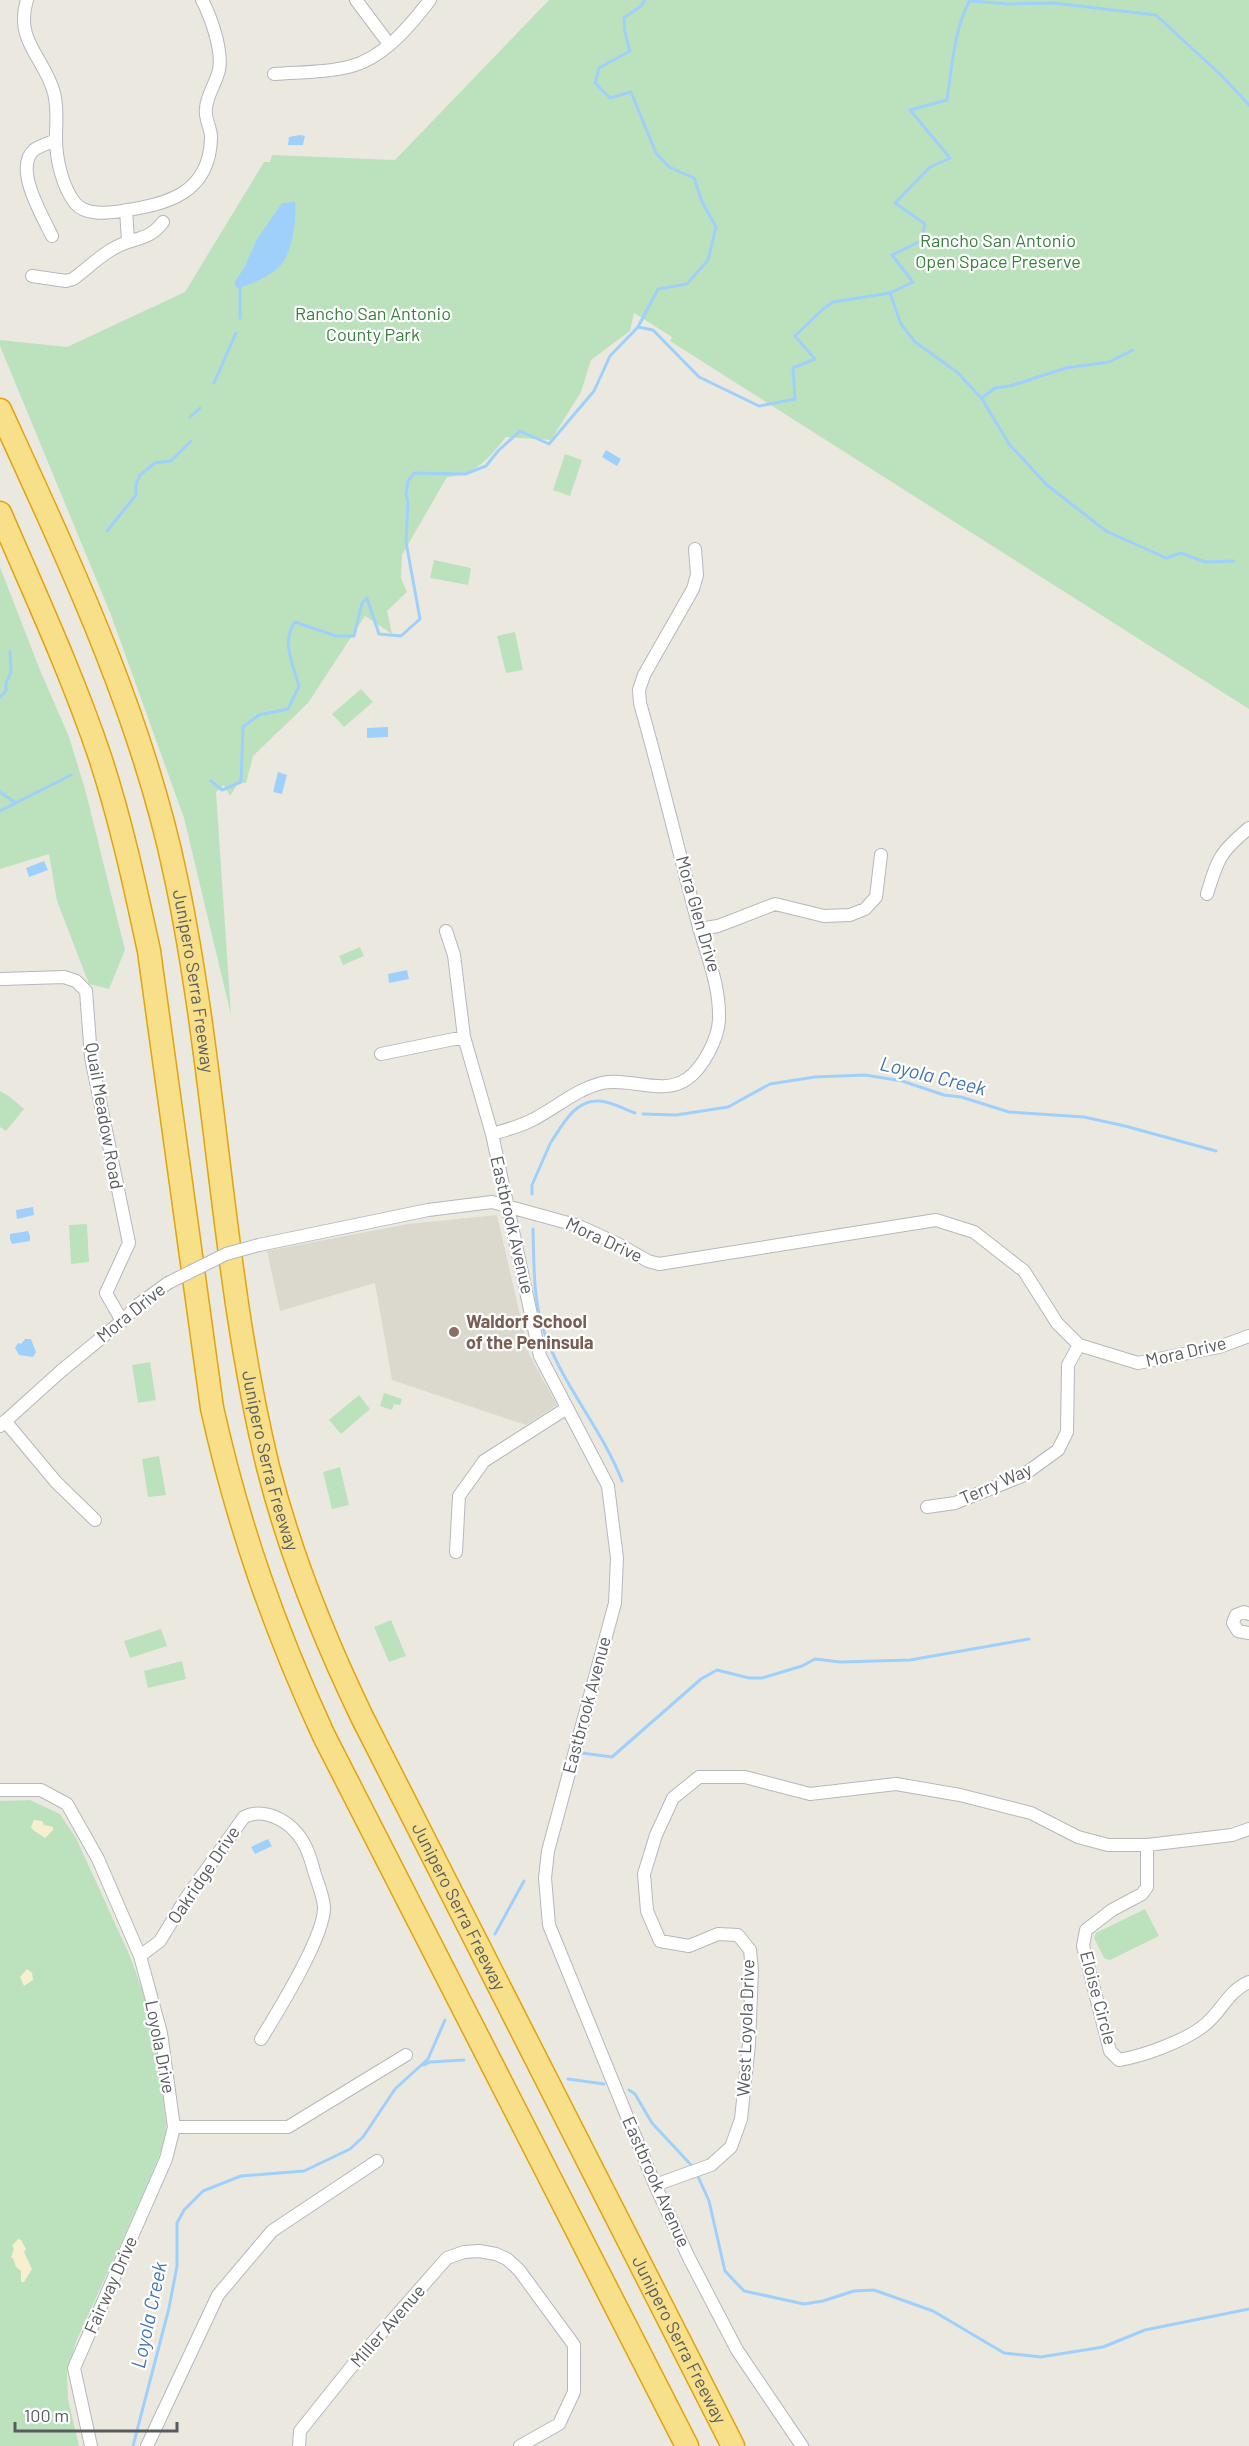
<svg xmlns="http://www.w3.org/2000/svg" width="1249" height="2446" font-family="Barlow,sans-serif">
<rect width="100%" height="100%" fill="#ebe9df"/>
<!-- education -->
<path fill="#dbd8ce" d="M497,1215L529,1354L557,1405L526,1425L392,1380L375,1283L280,1311L267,1251L408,1224Z"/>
<!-- green -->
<path fill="#bce2bd" d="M549,0H1249V709L670,341L672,337L634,313L630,331L591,360L581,392L551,440L506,437C490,457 475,476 447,477L402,555L401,578L407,592L387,611L392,634L365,616L308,703L253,756L246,783H238L230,796L224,785L216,792L231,1015L184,818L111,615L0,346V340L67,347L185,292L264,162H270L272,155L395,160Z
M565,454L582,460L570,496L553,490Z
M434,560L471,568L468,585L430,578Z
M0,567L40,670L69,737L85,789L125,950L109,989L89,984L57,901L49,854L0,869Z
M515,632L523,670L506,673L497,636Z
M361,689L373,702L344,727L332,714Z
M360,947L364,956L343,965L339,956Z
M0,1091L10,1097L24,1109L6,1131L0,1127Z
M87,1224L89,1262L71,1264L69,1225Z
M150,1362L156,1400L138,1403L132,1365Z
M384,1393L402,1399L400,1405L394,1404L392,1410L380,1406Z
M359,1395L370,1409L341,1434L329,1420Z
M159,1456L166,1495L148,1497L142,1459Z
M340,1467L349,1505L332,1509L323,1472Z
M391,1620L406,1656L389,1662L374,1627Z
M161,1629L167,1646L130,1658L124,1641Z
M182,1661L186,1679L148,1688L144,1671Z
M30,1800L60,1814L76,1838L130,1956L153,2020L166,2123L165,2142L144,2192L76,2342L67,2373L68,2399L79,2446H0V1801Z
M1145,1909L1159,1936L1110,1960L1104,1958L1094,1938L1096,1933Z"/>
<!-- sand -->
<path fill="#f8efce" d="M34,1820L42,1821L44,1825L53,1827V1830L45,1838L33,1830L31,1827Z
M27,1969L32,1973L33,1980L24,1986L20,1977Z
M18,2239L21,2240L26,2249L24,2252L32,2269L24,2282H21V2271L16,2267L13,2258H11L14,2248L12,2246Z"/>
<!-- water -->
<path fill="#9fd0fb" d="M300,135L305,136L303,145H288L289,137Z
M295,202C297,218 292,256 279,267C270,276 249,286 237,288L234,283L244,268L257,239L282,203Z
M606,450L621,459L617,466L602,457Z
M388,727V737L367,738V728Z
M278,772L287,775L282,794L273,792Z
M44,861L48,870L29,877L26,868Z
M407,970L409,979L389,983L388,974Z
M33,1207L34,1215L17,1219L16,1210Z
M28,1231L30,1236V1241L12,1244L10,1239V1234Z
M25,1339H31L36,1352L33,1357L19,1355L15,1348L18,1343L21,1344Z
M268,1839L272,1846L255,1854L251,1847Z"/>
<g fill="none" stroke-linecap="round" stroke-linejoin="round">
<!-- stream -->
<path stroke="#9fd0fb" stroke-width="3" d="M971,1L1010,4L1053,3L1156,15L1223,77L1249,105
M890,293L901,324L915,342L957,372L982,399L1009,444L1047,485L1106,531L1166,558L1181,553L1205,562L1234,561
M240,318V287
M638,327L653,330L699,377L759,406L795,399L793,368L815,359L795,336L823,309L833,302L890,293L913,282L892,255L921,241L925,224L895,203L930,167L950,158L910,110L947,100C952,67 954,29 970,0
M214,383L236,333
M982,398L995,388L1010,386L1066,368L1109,362L1133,350
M190,417L200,408
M107,531L136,495V485L140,475L155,463L171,461L191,441
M0,697L6,691V683L11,672L10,651
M211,781L222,790L241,782L243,727L259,715L288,709L299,686C293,665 281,641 295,622L336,636H354L362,603L367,598L379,634L401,636L420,619L406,542L408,502L406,495L408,481L414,473L465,474L486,466L498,451L520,431L549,444L594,391L610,356L638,327L658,289L687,284L708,260L716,227L702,202L694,178L669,167L656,153L631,92L610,98L595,83L599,68L630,51L625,33L624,18L641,6L645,0
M0,792L16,803
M0,811L71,775
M643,1114L676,1115L728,1107L770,1084L815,1077L865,1075L902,1081L944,1095L961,1097L1009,1112L1084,1117L1125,1126L1216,1151
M551,1142C562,1126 575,1099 599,1101C610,1101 624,1109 635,1113
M532,1194V1185L550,1144
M533,1229C534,1260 533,1295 542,1325C559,1382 601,1426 622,1481
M582,1753L612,1757L701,1679L717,1670L749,1678H762L802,1666L815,1659L840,1662L910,1660L1029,1639
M495,1934L524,1881
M424,2065L430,2062L464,2060
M568,2079L604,2084
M629,2090L635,2094L652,2123L693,2167
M696,2172L709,2201L725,2271L744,2291L804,2304L823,2301L854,2291L874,2290L933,2311L1004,2353L1041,2357L1103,2347L1145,2330L1249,2309
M133,2446L169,2308L177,2266V2223L184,2210L203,2191L241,2176L304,2171L350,2149L363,2137L395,2089L428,2059L445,2020"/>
<!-- street casing -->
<g stroke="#b5b7bc" stroke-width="14">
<path id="street" d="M27,0C14,41 45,58 54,93C58,108 56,122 56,138C56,159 62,186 75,203C86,216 107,213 122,211C167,204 209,194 211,139C212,129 204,119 206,108C207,95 216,83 219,70C223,51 211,17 202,0
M356,0L389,44
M274,74C298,72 324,73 348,67C383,59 409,27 430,0
M126,210L128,240
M52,236C43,217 13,168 34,150C39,146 49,143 56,140
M32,276L66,281L73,279C86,270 97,258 111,250C132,236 147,243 163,222
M1207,894C1218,858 1220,852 1249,828
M699,929L718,926L775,904L824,916L850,915L865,909L876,897L881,855
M446,931L454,955L464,1037L492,1134L540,1356L608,1486L617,1558L615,1603L548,1851L545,1878L549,1925L655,2185L689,2258L737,2350L802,2446
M2,979L64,977L76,981L86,991L91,1057L129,1243L106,1293L122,1321
M381,1054L464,1037
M492,1134C506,1130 522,1126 534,1119C557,1107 577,1089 602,1083C629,1077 663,1096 687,1079C703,1068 718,1039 719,1020C720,986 708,959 699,927C679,853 661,777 640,703L639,690L644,675L693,589L697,575L695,549
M259,1245L428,1210L492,1202L579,1226L618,1244L648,1261L659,1264L936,1220L974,1232L1024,1271L1057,1323L1079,1345L1138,1363L1219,1347L1249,1336
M5,1421L56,1482L95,1520
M0,1426L61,1371L122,1321L139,1304L168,1283
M927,1507L955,1503L1022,1476L1058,1450L1067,1432L1068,1365L1079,1345
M456,1552L459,1496L484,1461L567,1408
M1249,1614L1244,1612L1236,1615L1233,1623L1238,1631L1249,1633
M0,1790H41L67,1804L98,1859L140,1956L161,2033L174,2127L166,2159L74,2368L91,2446
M1147,1845V1887L1142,1894L1112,1910L1086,1930L1083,1946L1110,2051L1119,2060C1143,2056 1182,2042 1202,2027C1221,2014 1226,1992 1249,1982
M140,1956L160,1941L186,1898L244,1817C260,1809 278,1816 291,1827C305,1840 309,1853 314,1871C317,1882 323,1894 324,1907C325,1936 277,2013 261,2039
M174,2127H288L406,2055
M655,2185L711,2165L731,2147L741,2119L749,2044L752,1970L750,1950L738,1935L718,1934L689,1946L660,1941L647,1911L644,1874L656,1835L673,1798L699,1777H745L810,1794L896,1784L960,1795L1031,1813L1078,1837L1108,1845H1147L1232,1835L1249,1829
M147,2446L218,2295L272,2231L377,2161
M299,2446L300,2431L352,2366L447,2258L464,2252L479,2251L496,2254L507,2259L519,2270L574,2345V2392L559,2424L520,2446"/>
</g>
<!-- highway casing -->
<g stroke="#e1a40a" stroke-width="25">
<g id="highway">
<path id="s1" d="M0,410C69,561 142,714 176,878C217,1072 221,1274 268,1467C290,1554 323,1636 362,1717L733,2446"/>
<path d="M0,513C35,594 72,674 100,757C121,821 135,886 149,951L212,1408C238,1525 274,1628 324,1736L687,2446"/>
</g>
</g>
<!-- street -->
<use href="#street" stroke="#fff" stroke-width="12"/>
<!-- highway -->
<use href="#highway" stroke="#f8df8a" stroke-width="22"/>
<!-- street-bridge casing -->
<g stroke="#b5b7bc" stroke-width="14" stroke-linecap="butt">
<path id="street-bridge" d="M168,1283L226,1254L259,1245"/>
</g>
<!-- street-bridge -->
<use href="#street-bridge" stroke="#fff" stroke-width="12"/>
</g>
<!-- markers -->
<circle fill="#8d6e63" stroke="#fff" stroke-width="2" cx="454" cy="1332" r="6"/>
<g text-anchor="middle" stroke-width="4.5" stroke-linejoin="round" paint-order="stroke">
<!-- park labels -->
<g font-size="18" fill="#37803d" stroke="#fff">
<text x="998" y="247">Rancho San Antonio<tspan x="998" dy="21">Open Space Preserve</tspan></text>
<text x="373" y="320">Rancho San Antonio<tspan x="373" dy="21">County Park</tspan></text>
</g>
<!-- street labels -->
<g font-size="18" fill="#585c60" stroke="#fff">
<text transform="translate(698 914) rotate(74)" y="6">Mora Glen Drive</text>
<text dy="6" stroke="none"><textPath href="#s1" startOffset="606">Junipero Serra Freeway</textPath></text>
<text transform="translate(104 1116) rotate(80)" y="6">Quail Meadow Road</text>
<text transform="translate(512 1225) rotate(77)" y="6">Eastbrook Avenue</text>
<text transform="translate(604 1240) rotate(25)" y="6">Mora Drive</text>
<text transform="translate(131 1313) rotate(-39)" y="6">Mora Drive</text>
<text transform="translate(1186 1352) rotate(-13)" y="6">Mora Drive</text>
<text dy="6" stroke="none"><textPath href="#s1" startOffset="1092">Junipero Serra Freeway</textPath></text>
<text transform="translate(996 1484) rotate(-24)" y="6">Terry Way</text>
<text transform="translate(587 1705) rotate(-75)" y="6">Eastbrook Avenue</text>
<text transform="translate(204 1875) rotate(-56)" y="6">Oakridge Drive</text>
<text dy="6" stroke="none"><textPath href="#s1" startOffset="1578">Junipero Serra Freeway</textPath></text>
<text transform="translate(1098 1998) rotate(75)" y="6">Eloise Circle</text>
<text transform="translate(746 2028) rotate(-88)" y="6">West Loyola Drive</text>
<text transform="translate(160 2047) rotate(79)" y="6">Loyola Drive</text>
<text transform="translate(656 2182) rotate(66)" y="6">Eastbrook Avenue</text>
<text transform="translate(111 2285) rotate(-66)" y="6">Fairway Drive</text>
<text transform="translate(388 2326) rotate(-49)" y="6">Miller Avenue</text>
<text dy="6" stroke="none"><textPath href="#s1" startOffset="2064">Junipero Serra Freeway</textPath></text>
</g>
<!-- education labels -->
<g font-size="18" font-weight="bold" fill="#785e54" stroke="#fff" text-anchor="start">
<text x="466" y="1328">Waldorf School<tspan x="466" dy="21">of the Peninsula</tspan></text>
</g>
<!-- water labels -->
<g font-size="20" font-style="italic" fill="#4176b3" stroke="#fff">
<text transform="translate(933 1076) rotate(14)" y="7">Loyola Creek</text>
<text transform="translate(149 2315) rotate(-78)" y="7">Loyola Creek</text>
</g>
</g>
<!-- scale -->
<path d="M15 2422v9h162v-9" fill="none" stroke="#585c60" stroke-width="3"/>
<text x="24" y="2422" font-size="18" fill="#585c60" stroke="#ffffff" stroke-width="4.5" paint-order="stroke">100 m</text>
</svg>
